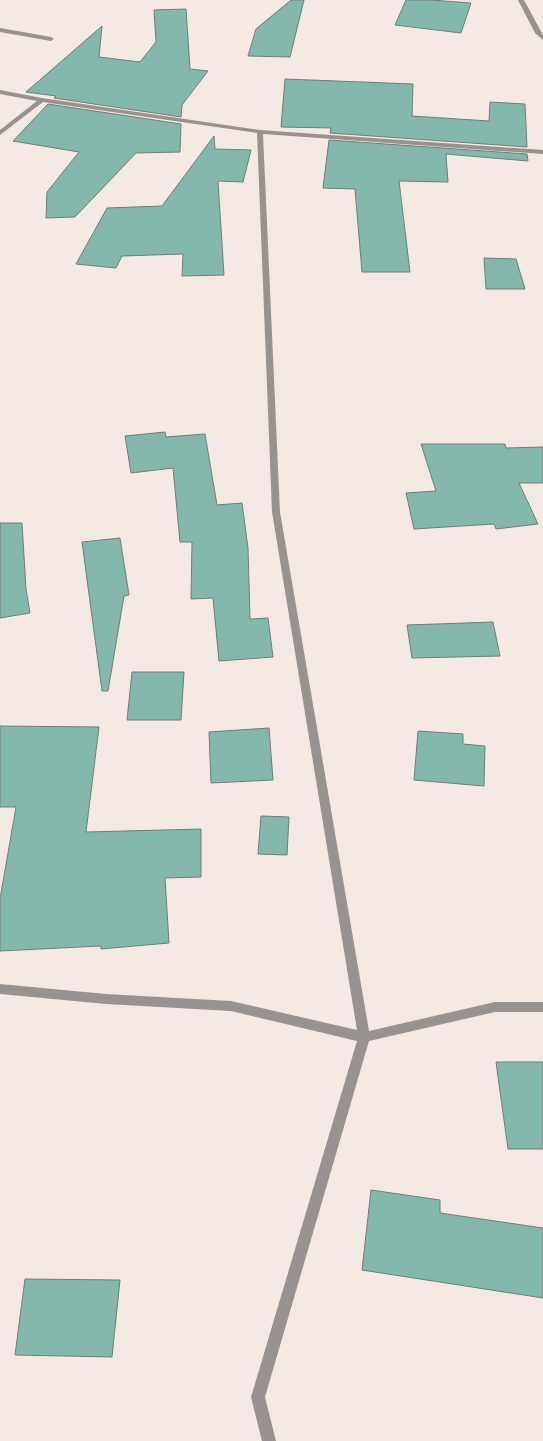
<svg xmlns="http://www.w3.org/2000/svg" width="543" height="1441" font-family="Lato,sans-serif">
<rect width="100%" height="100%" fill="#f5eae3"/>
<!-- building -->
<path fill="#85b8ad" stroke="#707d7a" d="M291,0H304L290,57L248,56L256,29Z
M406,0H431L471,3L461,33L395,25Z
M186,9L190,69L208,71L182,105L181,117L54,98L56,96L26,92L102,26L99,57L140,62L156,42L154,10Z
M285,79L413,84L412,116L489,121L490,102L525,104L527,147L330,133L331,128L281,127Z
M48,104L181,124L180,152L136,153L75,217L46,218L47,192L79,152L13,141Z
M214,136L215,149L251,150L243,182L218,181L224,275L182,276L183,254L122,256L116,268L76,264L107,208L162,206Z
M329,140L527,154L528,161L446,154L448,182L399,181L410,272H362L355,189L323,188Z
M484,258L516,259L525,289H486Z
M165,432L166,437L205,434L217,505L242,503L248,548L250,619L268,618L273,657L219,661L213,598L191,599L192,542H180L173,468L131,473L125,436Z
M421,444H505L506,448L543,447V483H519L538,524L496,529L494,524L414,529L406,493L436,491Z
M0,523H22L26,589L30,613L0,618Z
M120,538L129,595L124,596L108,691H102L82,542Z
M493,622L500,656L412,658L407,625Z
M132,672H184L181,720H127Z
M0,726L99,727L86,832L201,829V877L165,878L169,943L101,949V946L0,951V899L16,807H0Z
M269,728L273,780L211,783L209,732Z
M418,731L463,734V744L485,746L484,786L414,780Z
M261,816L289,817L287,855L258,854Z
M496,1062H543V1149H508Z
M371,1190L440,1200V1213L543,1228V1298L362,1270Z
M25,1279L120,1280L112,1357L15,1355Z"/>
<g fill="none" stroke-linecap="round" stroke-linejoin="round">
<!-- minor -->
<path fill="#989390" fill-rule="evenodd" d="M518,0H524L543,35V40L535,33Z
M0,28L51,37L54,39L51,41L0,32Z
M0,90L42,98L260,130L543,150V154L263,134L280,512L369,1031L495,1002H543V1012H495L369,1041L265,1397L276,1441H262L251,1397L357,1041L231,1011L106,1004L0,994V984L106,994L231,1001L357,1030L272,512L257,133L43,102L0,135V130L37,101L0,94Z"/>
</g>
</svg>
